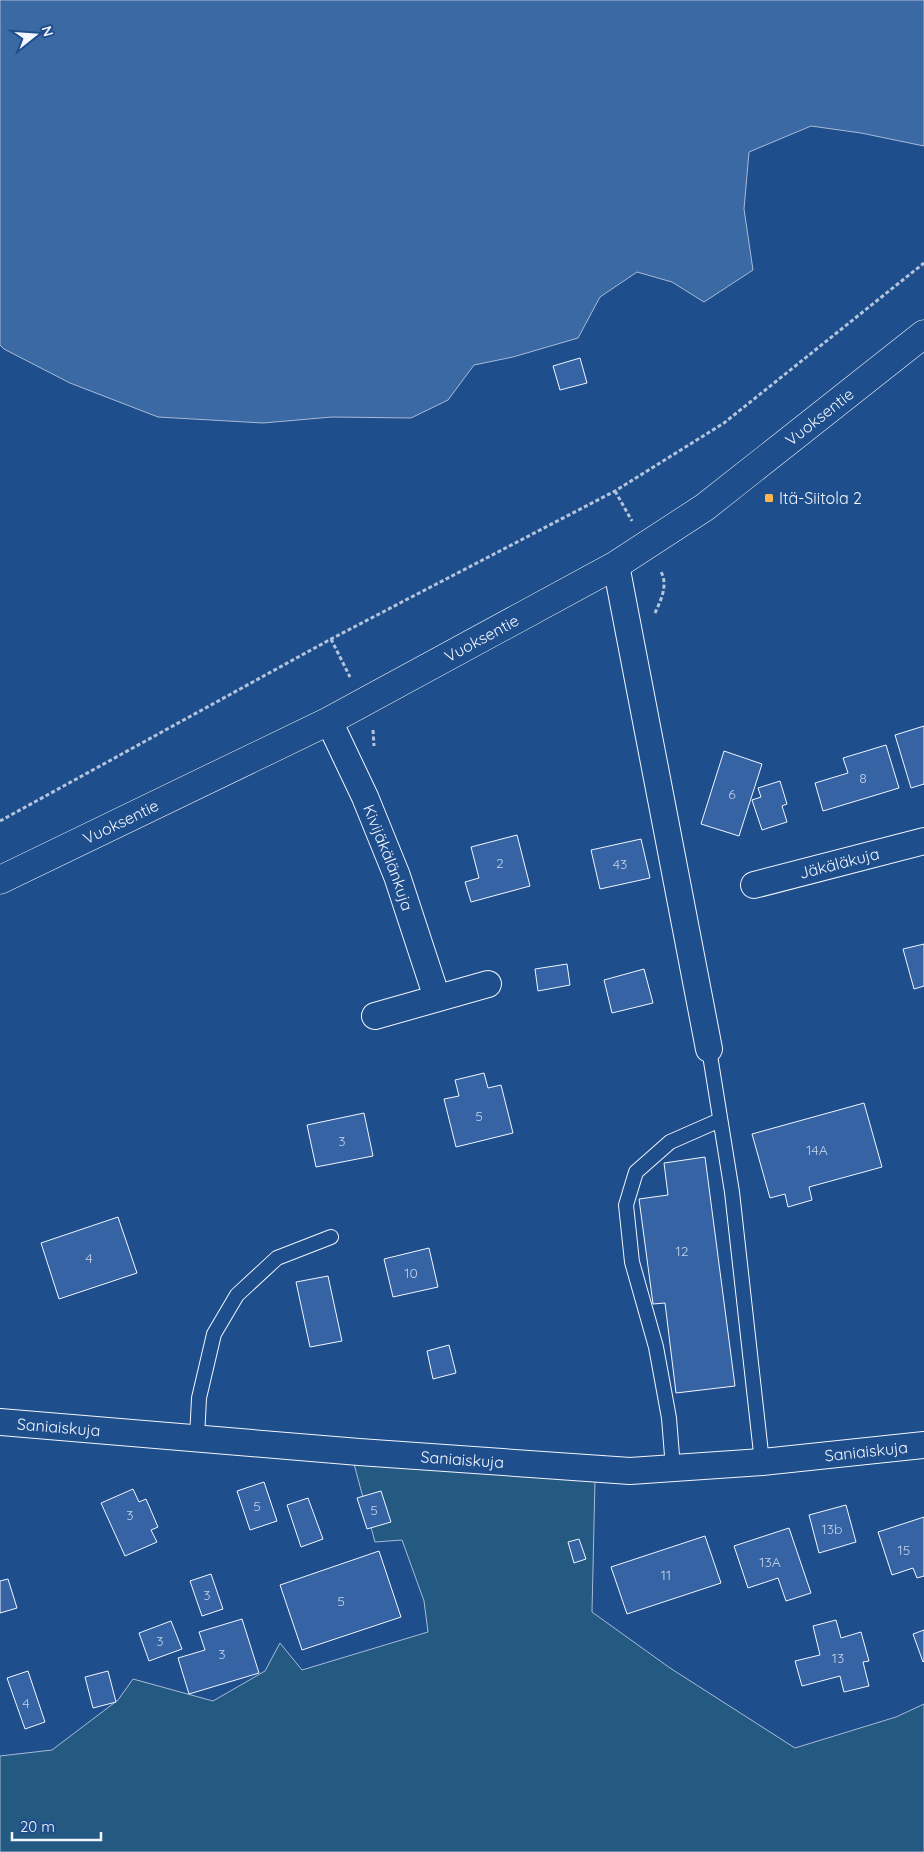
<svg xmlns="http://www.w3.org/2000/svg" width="924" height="1852" font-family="Quicksand,sans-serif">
<rect width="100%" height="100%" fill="#1f4e8c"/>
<!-- green -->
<path fill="#245a82" stroke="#a8bbd7" d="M354,1464L595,1480L592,1612L670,1668L795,1748L896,1717L924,1704V1852H0V1756L52,1750L118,1700L133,1679L213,1701L265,1671L280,1643L302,1670L428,1632L424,1601L402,1540L375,1542Z"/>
<!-- water -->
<path fill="#3b69a3" stroke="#a8bbd7" d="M0,0H924V146L861,133L811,126L749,152L744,209L753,270L704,302L672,282L637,272L600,297L578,338L513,357L474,365L448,400L411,418L332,417L263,423L158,417L70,383L4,349L0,345Z"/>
<!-- building -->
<path fill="#3563a3" stroke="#f2f6ff" d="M580,358L587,383L560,390L553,366Z
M924,726V784L911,788L895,735Z
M886,745L899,788L823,811L815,783L848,773L843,758Z
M724,751L762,764L739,836L701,824Z
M780,781L787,804L782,806L787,822L762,830L752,800L761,797L758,788Z
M517,835L530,886L471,902L465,882L479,878L471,847Z
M641,839L650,878L600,889L591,850Z
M924,944V986L914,989L903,949Z
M567,964L570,985L538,991L535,969Z
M644,969L653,1003L612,1013L604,980Z
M484,1073L488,1088L501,1085L513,1133L456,1147L444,1099L459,1096L455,1080Z
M864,1103L882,1167L809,1187L812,1200L788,1207L785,1194L770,1198L752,1134Z
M364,1113L373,1156L316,1167L307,1125Z
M705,1157L735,1386L676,1393L665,1303L653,1304L639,1199L668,1195L664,1163Z
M118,1217L137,1273L59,1299L41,1243Z
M429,1248L438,1287L393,1297L384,1259Z
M328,1276L342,1341L310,1347L296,1282Z
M449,1345L456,1373L433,1379L427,1351Z
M264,1482L277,1521L250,1530L237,1491Z
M133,1489L139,1502L146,1499L158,1527L151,1530L157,1542L125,1556L101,1503Z
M381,1491L391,1522L367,1529L357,1498Z
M308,1498L323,1539L301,1547L287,1505Z
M846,1505L856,1542L819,1553L809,1515Z
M924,1517V1576L917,1578L913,1568L892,1575L878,1532Z
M789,1528L811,1593L786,1601L778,1578L748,1588L734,1546Z
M705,1536L721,1583L627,1614L611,1567Z
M579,1539L586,1559L574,1563L568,1542Z
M379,1551L401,1617L302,1650L280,1585Z
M211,1574L223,1609L202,1616L190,1581Z
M8,1579L17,1608L0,1613V1581Z
M242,1619L259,1673L189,1694L178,1658L205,1650L199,1632Z
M836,1620L841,1638L861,1632L869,1661L863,1662L869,1686L844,1692L840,1676L802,1686L795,1661L820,1655L813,1626Z
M171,1621L182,1649L149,1661L139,1633Z
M924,1630V1661L923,1662L913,1634Z
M28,1671L45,1722L25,1729L7,1678Z
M108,1671L116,1702L93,1708L85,1677Z"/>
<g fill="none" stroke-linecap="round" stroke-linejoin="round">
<!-- lane casing -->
<g stroke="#f2f6ff" stroke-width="16">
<path id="lane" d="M709,1049L732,1192L762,1462
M197,1438L199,1398L214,1334L237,1295L277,1258L331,1237
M673,1468L669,1418L656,1347L632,1262L626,1205L636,1172L670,1142L720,1120"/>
</g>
<!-- street casing -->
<g stroke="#f2f6ff" stroke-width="28">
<g id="street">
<path d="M616,565L709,1049"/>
<path id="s1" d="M329,721L365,797L397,876L437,998"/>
<path id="s2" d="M754,885L924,841"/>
<path d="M375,1016L488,984"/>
<path id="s3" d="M0,1422L359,1452L630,1471L762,1462L924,1445"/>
</g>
</g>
<!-- secondary casing -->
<g stroke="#f2f6ff" stroke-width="29">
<g id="secondary">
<path id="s4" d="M0,880L329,721L616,565L705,507L924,334"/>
</g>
</g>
<!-- path -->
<path stroke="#b3c4dc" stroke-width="3" stroke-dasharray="4 2.5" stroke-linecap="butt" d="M615,491L632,521
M655,613C661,600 669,584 660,570
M331,639L350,677
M373,730L374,746
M0,821L331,639L615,491L724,423L924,263"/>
<!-- lane -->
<use href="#lane" stroke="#1f4e8c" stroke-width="14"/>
<!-- street -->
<use href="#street" stroke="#1f4e8c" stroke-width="26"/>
<!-- secondary -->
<use href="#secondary" stroke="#1f4e8c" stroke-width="28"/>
</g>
<!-- markers -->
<rect fill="#ffb74d" stroke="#1f4e8c" stroke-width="2" x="764" y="493" width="10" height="10" rx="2.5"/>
<g text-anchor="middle" stroke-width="4" stroke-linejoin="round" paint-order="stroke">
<!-- number labels -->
<g font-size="14" fill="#c3d1e8">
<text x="863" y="783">8</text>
<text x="732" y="799">6</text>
<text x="500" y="868">2</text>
<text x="620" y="869">43</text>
<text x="479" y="1121">5</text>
<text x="342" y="1146">3</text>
<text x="817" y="1155">14A</text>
<text x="682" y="1256">12</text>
<text x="89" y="1263">4</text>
<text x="411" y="1278">10</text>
<text x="257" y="1511">5</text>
<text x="374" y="1515">5</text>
<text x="130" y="1520">3</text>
<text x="832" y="1534">13b</text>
<text x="904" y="1555">15</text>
<text x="770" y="1567">13A</text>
<text x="666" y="1580">11</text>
<text x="207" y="1600">3</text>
<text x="341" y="1606">5</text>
<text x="160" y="1646">3</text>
<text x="222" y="1659">3</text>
<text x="838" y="1663">13</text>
<text x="26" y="1708">4</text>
</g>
<!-- street labels -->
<g font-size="16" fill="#f2f6ff" stroke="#1f4e8c">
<text dy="6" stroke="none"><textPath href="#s4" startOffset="944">Vuoksentie</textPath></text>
<text dy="6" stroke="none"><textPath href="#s4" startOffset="539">Vuoksentie</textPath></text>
<text dy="6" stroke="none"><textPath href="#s4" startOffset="134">Vuoksentie</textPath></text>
<text dy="6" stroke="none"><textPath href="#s1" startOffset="149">Kivijäkälänkuja</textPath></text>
<text dy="6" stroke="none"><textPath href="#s2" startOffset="88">Jäkäläkuja</textPath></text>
<text dy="6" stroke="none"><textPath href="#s3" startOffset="59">Saniaiskuja</textPath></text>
<text dy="6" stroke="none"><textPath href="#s3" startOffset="869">Saniaiskuja</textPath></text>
<text dy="6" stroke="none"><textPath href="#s3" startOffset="464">Saniaiskuja</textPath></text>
</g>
<!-- poi labels -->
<g font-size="16" fill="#f2f6ff" stroke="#1f4e8c" text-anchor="start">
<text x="779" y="504">Itä-Siitola 2</text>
</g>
</g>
<!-- north arrow -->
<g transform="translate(35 35) rotate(73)" stroke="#1f4e8c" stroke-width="4" paint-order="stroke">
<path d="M0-4L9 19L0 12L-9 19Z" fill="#f2f6ff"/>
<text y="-8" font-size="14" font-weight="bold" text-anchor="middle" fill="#f2f6ff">N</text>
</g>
<!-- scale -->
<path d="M12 1832v8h89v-8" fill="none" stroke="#f2f6ff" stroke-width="2.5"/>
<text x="20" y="1832" font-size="15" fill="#f2f6ff" stroke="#1f4e8c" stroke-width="4" paint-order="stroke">20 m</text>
</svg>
